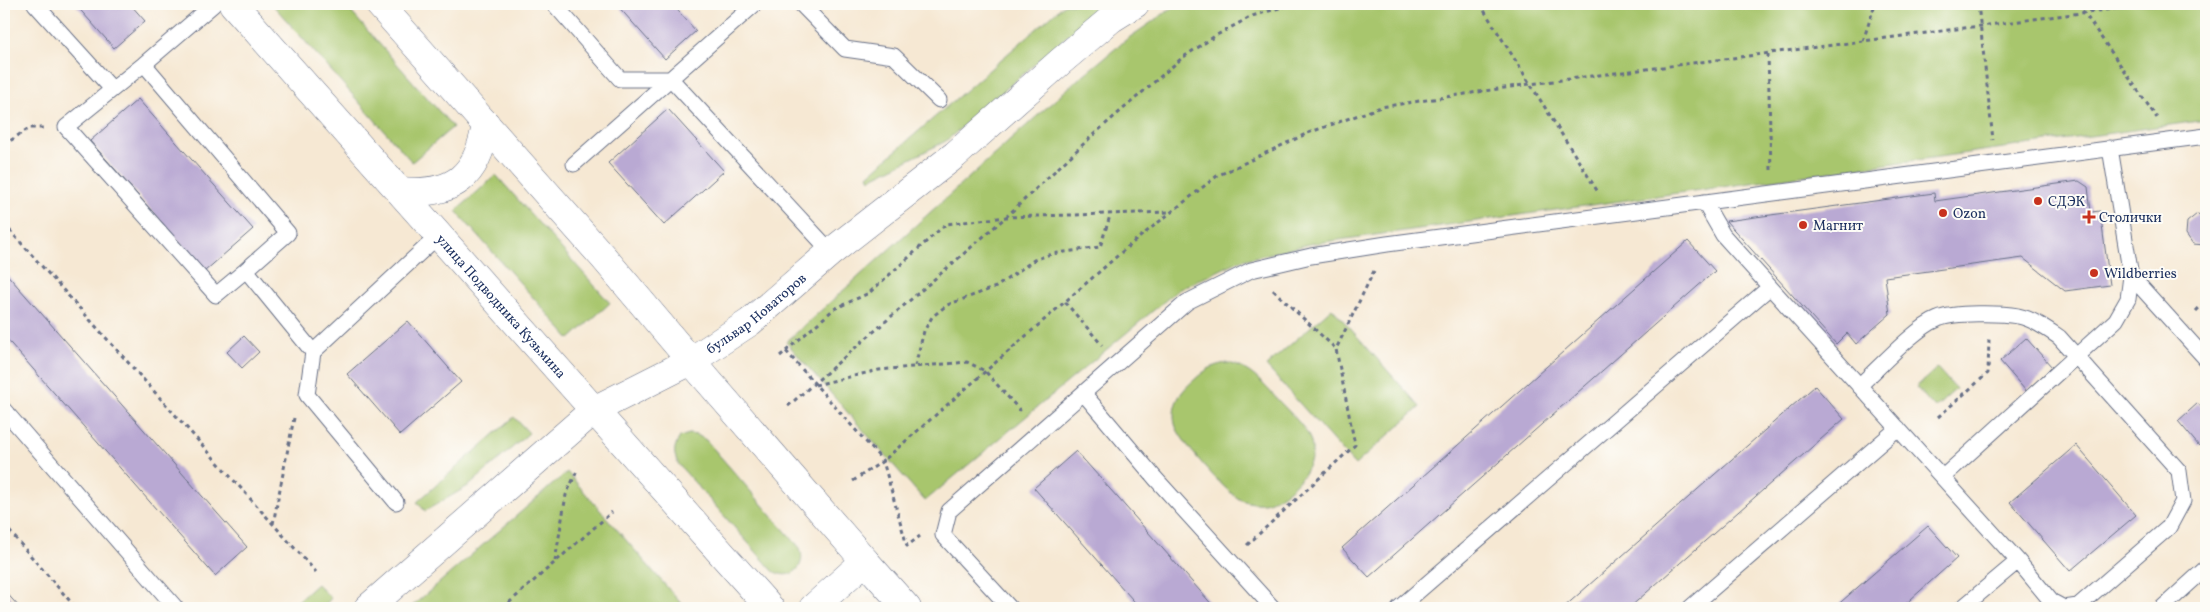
<svg xmlns="http://www.w3.org/2000/svg" width="2210" height="612" font-family="Vollkorn,serif">
<rect width="100%" height="100%" fill="#fdfcf7"/>
<filter id="ink" filterUnits="userSpaceOnUse"><feTurbulence type="fractalNoise" baseFrequency=".02" numOctaves="2"/><feDisplacementMap in="SourceGraphic" scale="10" xChannelSelector="R" yChannelSelector="G"/><feConvolveMatrix kernelMatrix="1 2 1 2 8 2 1 2 1" color-interpolation-filters="sRGB"/></filter>
<filter id="wash" filterUnits="userSpaceOnUse"><feTurbulence type="fractalNoise" baseFrequency=".0096" numOctaves="4" result="noise"/><feDisplacementMap in="SourceGraphic" scale="20" xChannelSelector="R" yChannelSelector="G"/><feGaussianBlur stdDeviation="1.12" result="paint"/><feColorMatrix in="noise" values="0 0 0 0 0 0 0 0 0 0 0 0 0 0 0 0 0 1.4 0 .05"/><feComposite in="paint" operator="in"/></filter>
<g filter="url(#wash)">
<rect width="100%" height="100%" fill="#f6e8d3"/>
<!-- green -->
<path fill="#a8c66d" stroke="#627a66" d="M272,4H344L453,127L412,162Z
M1065,4H1104L946,141L870,179L868,175Z
M1178,4H2206V120L1310,244L1239,261L1178,290L925,501L786,342L1076,81L1127,39Z
M496,175L610,303L570,339L456,211Z
M1332,308L1420,407L1355,465L1266,366Z
M1229,363C1252,369 1263,384 1279,401C1289,412 1304,425 1310,439C1320,465 1292,492 1271,501C1263,505 1249,503 1241,500C1226,493 1178,439 1175,424C1171,405 1180,392 1193,381C1205,370 1213,364 1229,363Z
M1937,368L1956,389L1935,408L1916,387Z
M514,417L529,433L470,485L425,511L417,502Z
M689,434L697,435L706,440L800,548C807,567 791,582 773,571L679,465C673,454 673,448 680,437Z
M567,472L685,608H410Z
M317,584L331,598L323,608H290Z"/>
<g id="blocks">
<!-- building -->
<path fill="#b9a9d3" d="M75,4H130L145,21L114,48Z
M616,4H672L696,31L665,59Z
M138,99L253,229L205,271L90,141Z
M668,109L724,171L664,225L608,163Z
M2079,181L2088,187L2091,212L2100,211L2110,285L2065,291L2023,258L1885,277L1890,314L1856,344L1847,333L1836,344L1726,221L1934,193L1935,201Z
M2197,214L2206,216L2205,245L2193,244L2186,234L2187,222Z
M1688,241L1715,271L1369,577L1342,548Z
M4,271L247,547L215,576L4,336Z
M408,321L461,382L400,435L347,374Z
M244,336L259,352L242,368L227,352Z
M2026,338L2052,367L2026,391L2000,361Z
M1815,386L1844,419L1772,482L1629,608H1563Z
M2198,403L2206,413V439L2199,446L2178,421Z
M2076,445L2136,515L2070,571L2010,502Z
M1076,451L1118,498L1215,608H1140L1034,488Z
M1928,526L1957,558L1901,608H1834Z
M4,590L20,608H4Z"/>
</g>
</g>
<g filter="url(#ink)">
<use href="#blocks" fill-opacity="0" stroke="#687087" stroke-width="1"/>
<g fill="none" stroke-linecap="round" stroke-linejoin="round">
<!-- service casing -->
<g stroke="#687087" stroke-width="17">
<path id="service" d="M35,4L112,89
M214,4L144,64L288,233L246,270L313,352L307,395L396,502
M554,4L620,79H671L831,252
M801,4L845,49L894,56L939,100
M144,64L66,127L216,295L246,270
M2110,148L2131,276L2206,359
M574,164L755,4
M1704,202L1723,235L1770,287
M313,352L439,235
M1859,386C1879,368 1915,328 1938,319C1954,312 2001,313 2018,316C2033,319 2047,329 2059,337L2179,471L2183,501L2169,527L2078,606L2064,608L2051,601L2018,561
M1084,394L1155,478L1273,608
M4,410L176,608
M1943,477L2116,320L2128,299L2131,276
M1010,608L943,535L949,511L1187,302L1251,270L1311,256L1387,244L2206,136
M1399,608L1770,287L2018,561L1962,608
M1690,608L1898,428
M2162,608L2206,568"/>
</g>
<!-- minor casing -->
<g stroke="#687087" stroke-width="29">
<g id="minor">
<path id="s1" d="M233,4L770,608"/>
<path d="M379,4L604,258L691,361"/>
<path d="M401,191C454,196 478,176 486,124"/>
<path d="M865,561L907,608"/>
</g>
</g>
<!-- tertiary casing -->
<g stroke="#687087" stroke-width="29">
<g id="tertiary">
<path d="M691,361L865,561L813,608"/>
<path id="s2" d="M368,608L594,410L691,361L750,322L831,252L955,155L1060,62L1111,19L1135,4"/>
</g>
</g>
<!-- path -->
<path stroke="#687087" stroke-width="3" stroke-dasharray="4 4" stroke-linecap="butt" d="M1480,4L1598,192
M1978,4L1993,140
M2078,4L2157,118
M1863,41L1875,4
M1768,54L1771,170
M4,145L29,128H43
M4,224L316,572
M1273,290L1336,349
M1065,302L1102,345
M2196,311L2206,301
M786,351L834,309L869,293L946,224L1006,217L1171,212
M780,356L786,351L883,461L907,546L920,536
M915,366L924,331L932,317L947,305L996,287L1034,260L1051,254L1100,247L1111,213
M815,385L879,370L967,362L985,371L1023,414
M788,406L1006,217L1093,135L1182,58L1215,36L1252,16L1293,4
M1938,417L1988,373L1989,338
M853,481L883,461L1131,244L1217,176L1308,133L1381,107L1530,84L2151,4
M273,524L294,418
M4,525L76,608
M1247,545L1355,445L1336,349L1374,271
M555,561L566,495L577,471
M503,608L612,512
M687,608L691,605"/>
<!-- service -->
<use href="#service" stroke="#fff" stroke-width="15"/>
<!-- minor -->
<use href="#minor" stroke="#fff" stroke-width="28"/>
<!-- tertiary -->
<use href="#tertiary" stroke="#fff" stroke-width="28"/>
</g>
</g>
<!-- markers -->
<g fill="#c8321e" stroke="#fdfcf7" stroke-width="2">
<circle cx="2038" cy="201" r="5"/>
<circle cx="1943" cy="213" r="5"/>
<path d="M2086.5 209.5h5v5h5v5h-5v5h-5v-5h-5v-5h5z"/>
<circle cx="1803" cy="225" r="5"/>
<circle cx="2094" cy="273" r="5"/>
</g>
<g text-anchor="middle" stroke-width="4" stroke-linejoin="round" paint-order="stroke">
<!-- poi labels -->
<g font-size="14" fill="#1b2f5e" stroke="#fdfcf7" text-anchor="start">
<text x="2048" y="206">СДЭК</text>
<text x="1953" y="218">Ozon</text>
<text x="2099" y="222">Столички</text>
<text x="1813" y="230">Магнит</text>
<text x="2104" y="278">Wildberries</text>
</g>
<!-- street labels -->
<g font-size="14" fill="#1b2f5e" stroke="#fdfcf7">
<text dy="5" stroke="none"><textPath href="#s1" startOffset="404">улица Подводника Кузьмина</textPath></text>
<text dy="5" stroke="none"><textPath href="#s2" startOffset="490">бульвар Новаторов</textPath></text>
</g>
</g>
<!-- margin -->
<rect width="2210" height="612" fill="none" stroke="#fdfcf7" stroke-width="20"/>
</svg>
